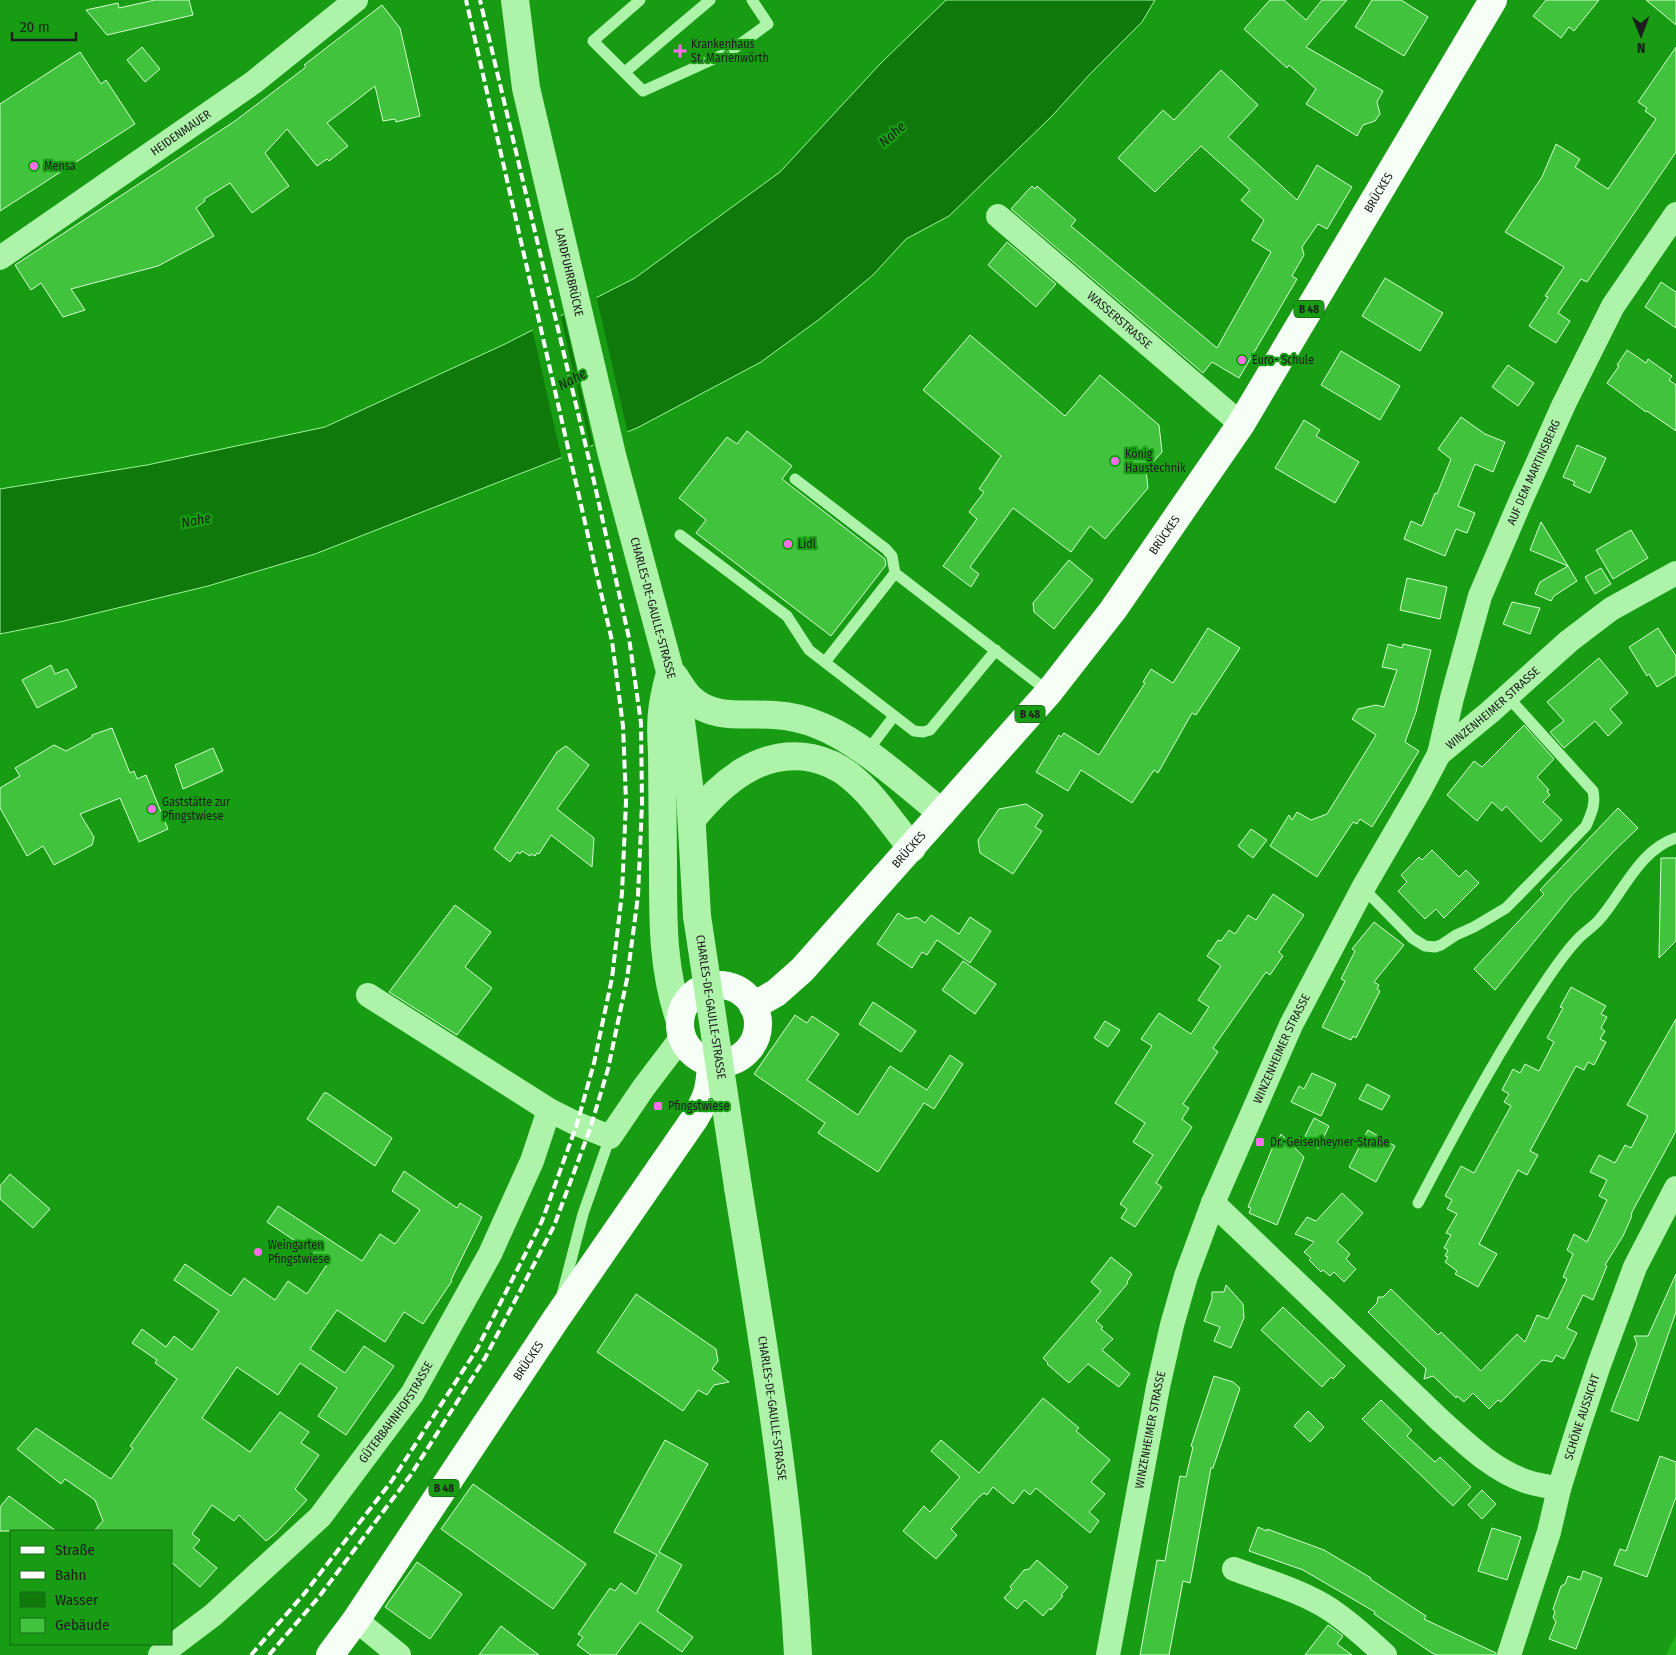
<svg xmlns="http://www.w3.org/2000/svg" width="1676" height="1655" font-family="'Fira Sans Condensed',sans-serif">
<rect width="100%" height="100%" fill="#189c14"/>
<!-- green -->
<path fill="#23b61c" d="M1676,1635V1655H1666Z"/>
<!-- water -->
<path fill="#0f790c" stroke="#a1f69c" d="M946,0H1155L1142,22L1090,74L1052,116L949,216L906,239L873,275L821,318L761,362L637,428L315,554L208,586L64,621L0,634V489L147,465L325,427L505,344L635,278L780,172L880,64Z"/>
<!-- pier -->
<path fill="#189c14" d="M596,295L628,434L594,448L563,312Z
M560,313L591,449L562,460L532,328Z"/>
<!-- building -->
<path fill="#42c33d" stroke="#d4fdd2" d="M155,0H189L193,15L107,35L86,10L118,3L119,8Z
M1270,0H1284L1306,20L1322,0H1347L1306,47L1383,91L1377,102L1380,114L1375,121L1363,125L1357,136L1306,104L1316,89L1289,65L1287,68L1244,29Z
M1372,0H1401L1428,17L1404,56L1355,27Z
M1546,0H1599L1574,31L1569,27L1561,38L1533,16Z
M1646,0H1676V25Z
M382,5L400,28L420,116L396,122L395,119L383,121L375,86L327,123L348,146L329,161L327,159L317,166L287,129L265,153L289,186L252,213L230,183L204,199L205,201L196,208L214,236L158,266L71,289L85,310L63,317L41,283L31,290L15,265L235,121L306,67L304,65Z
M142,47L160,69L145,82L127,60Z
M1676,47V152L1587,282L1581,279L1558,313L1570,321L1556,343L1529,326L1548,297L1545,296L1564,267L1505,232L1542,177L1556,144L1580,159L1575,167L1608,189L1656,119L1645,111L1647,108L1638,102Z
M80,52L101,84L106,80L135,124L0,211V104Z
M1221,70L1258,105L1228,137L1297,200L1317,165L1352,187L1327,229L1318,224L1302,247L1304,255L1292,276L1297,279L1239,378L1212,362L1203,373L1011,209L1028,190L1032,186L1035,189L1037,186L1076,220L1071,226L1217,348L1271,252L1252,240L1264,220L1241,200L1250,190L1201,146L1155,192L1118,158L1163,110L1174,120Z
M1007,242L1056,284L1036,307L988,265Z
M1385,278L1443,313L1420,351L1362,316Z
M1661,282L1676,292V328L1645,307Z
M970,335L1065,416L1100,375L1159,425L1162,452L1146,470L1148,488L1105,539L1090,526L1071,552L1013,508L970,567L979,574L971,587L943,566L977,519L969,512L984,492L979,489L1001,456L923,390Z
M1627,350L1646,363L1648,359L1672,376L1669,380L1676,385V431L1647,411L1646,412L1607,383L1619,366L1617,365Z
M1341,351L1400,386L1380,420L1321,385Z
M1508,365L1534,383L1518,406L1492,387Z
M1461,417L1485,434L1505,442L1493,472L1475,464L1458,506L1475,513L1467,533L1456,529L1445,556L1404,539L1411,521L1422,526L1435,493L1437,494L1451,459L1438,449Z
M1304,420L1320,430L1316,436L1359,462L1335,503L1275,468Z
M747,431L792,466L782,479L885,559L886,565L831,636L696,533L706,520L679,498L727,437L737,444Z
M1577,445L1606,458L1590,493L1573,485L1575,482L1563,477Z
M1541,522L1568,566L1530,550Z
M1631,530L1648,558L1613,579L1596,550Z
M1069,560L1093,580L1054,629L1034,612L1033,603Z
M1568,566L1577,581L1554,596L1551,601L1535,594L1540,582Z
M1601,568L1611,584L1595,594L1585,577Z
M1407,578L1447,587L1440,619L1400,610Z
M1512,602L1540,608L1530,634L1503,624Z
M1208,628L1240,648L1196,715L1192,713L1158,773L1154,770L1132,803L1081,770L1068,791L1036,772L1059,735L1061,737L1064,733L1099,755L1145,683L1143,682L1151,669L1173,683Z
M1658,628L1676,656V675L1657,687L1649,674L1647,676L1629,647Z
M1388,644L1402,648L1403,644L1431,650L1416,712L1405,742L1419,751L1372,827L1360,819L1357,824L1353,822L1317,877L1270,846L1289,815L1292,820L1297,812L1311,820L1327,814L1376,735L1352,719L1358,709L1376,705L1384,707L1397,670L1382,667Z
M1599,658L1628,693L1610,709L1622,723L1608,736L1595,721L1564,748L1550,732L1564,721L1547,702Z
M51,665L55,674L67,669L77,687L37,708L22,680Z
M1524,725L1554,759L1537,777L1549,790L1547,791L1550,795L1543,802L1562,820L1541,842L1506,806L1502,811L1492,802L1477,821L1447,795L1474,761L1482,767Z
M112,728L130,773L134,771L137,779L146,775L168,829L139,842L120,798L80,814L94,837L92,845L54,865L43,846L27,856L0,808V788L20,776L15,768L54,745L66,751L92,737V735Z
M566,746L589,765L557,809L594,838L592,867L551,835L539,854L537,853L535,856L531,854L530,856L522,851L520,854L517,852L510,862L494,849L557,752Z
M213,748L223,771L183,789L175,765Z
M1026,804L1043,815L1035,827L1042,831L1013,874L980,853L978,840L999,809Z
M1618,808L1638,828L1616,849L1572,895L1495,990L1474,969L1544,894L1540,890Z
M1251,829L1267,840L1253,858L1238,846Z
M1432,850L1459,877L1466,870L1479,883L1444,918L1436,909L1425,919L1398,891L1407,882L1401,875L1419,857L1422,860Z
M1661,858H1676V941L1659,958Z
M1273,894L1304,915L1279,952L1283,956L1270,975L1266,972L1213,1048L1218,1052L1183,1104L1189,1108L1182,1119L1192,1127L1156,1183L1162,1187L1135,1227L1121,1218L1127,1209L1120,1204L1153,1155L1133,1142L1145,1123L1115,1103L1152,1046L1141,1039L1159,1013L1191,1034L1209,1007L1198,1000L1221,966L1207,956L1218,940L1221,941L1229,930L1235,934L1248,915L1256,920Z
M455,905L491,932L465,967L492,988L457,1035L389,992Z
M898,913L907,919L917,917L925,923L931,915L959,934L970,917L991,931L970,963L937,940L927,955L922,952L912,968L877,944Z
M1374,922L1404,945L1374,982L1379,985L1377,989L1380,991L1356,1038L1353,1036L1351,1040L1322,1027L1345,981L1341,979L1355,951L1352,949Z
M963,961L996,984L975,1014L942,990Z
M1571,987L1606,1006L1601,1014L1607,1017L1601,1028L1605,1031L1600,1039L1606,1042L1594,1065L1588,1062L1584,1070L1576,1066L1530,1151L1538,1155L1527,1175L1518,1170L1479,1244L1497,1254L1478,1287L1455,1274L1457,1271L1445,1262L1448,1257L1445,1256L1448,1250L1444,1248L1451,1235L1446,1233L1457,1214L1447,1209L1452,1200L1445,1196L1461,1166L1474,1173L1511,1106L1504,1102L1509,1094L1502,1090L1513,1069L1520,1073L1525,1064L1539,1071L1554,1042L1547,1038L1563,1008L1560,1007Z
M873,1002L916,1031L901,1052L859,1024Z
M795,1015L807,1023L812,1016L839,1034L807,1080L858,1115L890,1066L927,1090L950,1055L963,1064L934,1109L924,1103L878,1172L818,1133L825,1123L754,1074Z
M1676,1019V1131L1632,1212L1631,1218L1623,1236L1605,1265L1607,1266L1593,1300L1583,1295L1567,1328L1577,1333L1564,1359L1556,1355L1552,1362L1542,1360L1501,1402L1498,1400L1489,1409L1473,1393L1464,1402L1457,1396L1456,1398L1433,1376L1424,1379L1426,1369L1368,1312L1377,1303L1378,1297H1383L1391,1289L1438,1335L1441,1332L1481,1371L1517,1334L1525,1342L1537,1315L1548,1319L1567,1279L1563,1277L1573,1254L1567,1250L1574,1234L1587,1242L1607,1200L1599,1196L1607,1180L1590,1172L1599,1155L1615,1163L1625,1145L1631,1148L1648,1116L1627,1105Z
M1105,1021L1120,1030L1108,1047L1094,1038Z
M1312,1073L1336,1084L1321,1116L1291,1102L1299,1086L1304,1089Z
M1367,1084L1390,1096L1382,1110L1359,1099Z
M324,1093H327L392,1138L375,1166L307,1119Z
M1314,1118L1329,1126L1318,1149L1305,1136Z
M1368,1130L1395,1146L1376,1182L1349,1167Z
M1281,1134L1304,1157L1277,1225L1249,1213L1251,1208L1248,1207L1276,1139L1278,1140Z
M404,1171L457,1208L460,1203L482,1217L451,1280L452,1281L423,1324L404,1312L385,1342L337,1310L310,1349L345,1373L364,1346L394,1366L346,1435L318,1416L337,1388L300,1363L278,1395L237,1367L202,1418L250,1452L280,1412L309,1432L301,1443L319,1455L295,1489L307,1500L276,1533L266,1541L239,1515L234,1521L212,1505L192,1534L200,1540L193,1548L217,1568L200,1587L171,1562V1531H94L103,1521L95,1500L65,1479L61,1484L17,1449L36,1428L111,1479L133,1448L130,1446L177,1379L155,1363L157,1360L132,1343L142,1329L166,1347L174,1336L192,1350L219,1311L174,1280L185,1264L231,1296L244,1278L275,1300L288,1281L307,1294L328,1263L267,1222L278,1206L362,1261L380,1234L395,1244L420,1210L392,1191Z
M10,1174L50,1209L33,1228L0,1199V1186Z
M1342,1193L1363,1213L1337,1242L1350,1254L1346,1259L1356,1269L1344,1282L1334,1272L1330,1276L1323,1270L1321,1272L1309,1260L1311,1258L1304,1252L1314,1242L1295,1234L1307,1217L1316,1221Z
M1111,1257L1132,1274L1127,1282L1128,1283L1096,1321L1103,1327L1101,1329L1113,1339L1102,1350L1130,1374L1119,1387L1088,1364L1069,1383L1047,1364L1048,1363L1043,1358L1101,1291L1091,1282Z
M1676,1274V1312L1638,1421L1611,1411L1637,1344L1634,1336H1648Z
M1226,1285L1243,1304L1244,1318L1231,1348L1214,1341L1220,1327L1204,1321L1212,1299V1292H1224Z
M636,1294L716,1349L718,1361L712,1369L729,1382L714,1385L707,1395L698,1390L683,1411L597,1352Z
M1283,1307L1345,1366L1333,1379L1331,1377L1322,1387L1261,1330Z
M1214,1376L1233,1382L1240,1388L1213,1468H1211L1190,1583L1183,1581L1169,1655H1140L1157,1560L1165,1561L1180,1476L1186,1477L1193,1447L1191,1446Z
M1043,1398L1079,1428L1076,1431L1110,1460L1091,1482L1105,1494L1089,1512L1099,1521L1090,1533L1036,1488L1030,1495L1024,1490L1013,1504L993,1487L987,1495L984,1493L978,1498L951,1529L957,1535L936,1559L903,1531L924,1506L930,1512L960,1477L931,1451L941,1440L979,1473Z
M1381,1400L1412,1430L1407,1436L1435,1462L1440,1457L1471,1487L1453,1506L1362,1419Z
M1308,1411L1324,1427L1310,1442L1294,1426Z
M665,1440L708,1464L659,1552L682,1565L657,1611L693,1637L682,1652L640,1622L616,1655H591L577,1645L583,1637L578,1634L610,1588L615,1591L621,1583L636,1594L657,1555L614,1532Z
M1660,1456L1676,1462V1497L1647,1577L1614,1565L1620,1549L1626,1551Z
M473,1484L586,1564L553,1609L441,1529Z
M1482,1490L1496,1504L1482,1519L1468,1505Z
M9,1496L56,1531H0V1507Z
M1258,1527L1267,1531V1529L1324,1550L1371,1578L1370,1579L1426,1616L1424,1619L1496,1653V1655H1437L1432,1653L1374,1614L1375,1612L1303,1570L1249,1551Z
M1492,1528L1521,1537L1507,1580L1478,1571Z
M1037,1560L1068,1587L1061,1595L1063,1596L1051,1610L1050,1608L1043,1616L1025,1600L1017,1609L1004,1598L1012,1589L1010,1587L1024,1570L1029,1569Z
M417,1562L462,1594L430,1639L385,1607Z
M1583,1571L1602,1578L1576,1649L1549,1639L1556,1622L1553,1617L1555,1612L1553,1609L1561,1586L1565,1584L1568,1576L1580,1580Z
M1328,1625L1343,1636L1337,1644L1352,1655H1305Z
M501,1626L519,1640L539,1655H479Z"/>
<g fill="none" stroke-linecap="round" stroke-linejoin="round">
<!-- service -->
<path stroke="#adf3aa" stroke-width="11" d="M640,0L593,41L643,91L729,52L768,24L752,0
M625,72L710,0
M795,479L886,549L892,556L895,573L1049,692
M680,535L787,616L809,650L914,731L923,732L930,730L996,650
M825,662L895,573
M866,753L894,716
M1363,888L1412,938L1425,946L1435,947L1441,945L1456,935L1474,927L1506,908L1586,826C1591,814 1596,805 1593,791L1508,697
M1418,1203C1454,1135 1490,1066 1532,1002C1546,981 1560,958 1577,940C1583,933 1593,927 1599,920C1622,894 1640,849 1676,838
M562,1295L583,1214L610,1137"/>
<!-- minor -->
<g stroke="#adf3aa" stroke-width="24">
<path id="s1" d="M998,216L1241,424"/>
<path id="s2" d="M0,258L254,82L356,0"/>
<path id="s3" d="M1439,754L1452,698L1480,596L1521,500L1564,404L1613,306L1676,214"/>
<path d="M368,995L549,1110L577,1124L610,1137L644,1087L682,1037"/>
<path d="M1213,1203L1442,1422C1468,1445 1492,1469 1525,1481C1536,1485 1548,1486 1559,1489"/>
<path d="M1234,1569C1266,1581 1302,1591 1331,1610C1350,1623 1368,1639 1385,1655"/>
<path d="M356,1620L399,1655"/>
<path id="s4" d="M160,1655L213,1615L320,1517L412,1394L490,1254L532,1161L549,1110"/>
<path id="s5" d="M1108,1655L1158,1387L1172,1325L1186,1276L1213,1203L1291,1025L1363,888L1420,790L1439,754L1490,712L1569,641L1611,609L1676,573"/>
<path id="s6" d="M1509,1655L1549,1532L1559,1489L1578,1428L1599,1365L1635,1267L1676,1188"/>
</g>
<!-- tertiary -->
<g stroke="#adf3aa" stroke-width="28">
<path id="s7" d="M515,0L526,88L612,455L679,705L690,793L697,916"/>
<path d="M674,676C679,683 684,692 690,698C712,720 745,713 774,715C789,716 804,719 818,725C860,741 907,785 942,813"/>
<path d="M669,677C661,706 660,723 662,753C662,790 663,827 663,865C663,919 662,968 680,1021"/>
<path d="M692,819C722,782 761,748 812,758C826,761 838,766 850,776C874,795 892,824 912,848"/>
<path id="s8" d="M738,1187C763,1343 790,1498 798,1655"/>
</g>
<!-- primary -->
<g stroke="#f6fff6" stroke-width="28">
<circle cx="719" cy="1024" r="39"/>
<path id="s9" d="M753,1006L776,993L802,970L1049,692L1113,610L1241,424L1493,0"/>
<path id="s10" d="M330,1655L356,1620L556,1319L695,1118C708,1096 710,1088 711,1062"/>
</g>
<!-- rail -->
<path stroke="#fff" stroke-width="4" stroke-dasharray="9 4" stroke-linecap="butt" d="M251,1655L304,1594L391,1482L477,1349L542,1221L577,1124L594,1063L612,978L622,893L626,801L623,726L612,641L466,0
M269,1655L318,1598L410,1476L485,1358L554,1226L590,1129L608,1069L627,979L638,896L642,803L641,723L629,638L591,468L480,0"/>
<!-- tertiary-bridge -->
<path stroke="#adf3aa" stroke-width="28" id="s11" d="M697,916L738,1187"/>
</g>
<!-- markers -->
<g fill="#ff6cee" stroke="#189c14" stroke-width="2">
<path d="M677.5 43.5h5v5h5v5h-5v5h-5v-5h-5v-5h5z"/>
<circle cx="34" cy="166" r="5"/>
<circle cx="1242" cy="360" r="5"/>
<circle cx="1115" cy="461" r="5"/>
<circle cx="788" cy="544" r="5"/>
<circle cx="152" cy="809" r="5"/>
<rect x="653" y="1101" width="10" height="10" rx="2.5"/>
<rect x="1255" y="1137" width="10" height="10" rx="2.5"/>
<circle cx="258" cy="1252" r="5"/>
</g>
<g text-anchor="middle" stroke-width="4.5" stroke-linejoin="round" paint-order="stroke">
<!-- shield labels -->
<g fill="#189c14" stroke="#1c431a" stroke-width="1">
<rect x="1294" y="300.5" width="30" height="17" rx="4"/>
<rect x="1015" y="705.5" width="30" height="17" rx="4"/>
<rect x="429" y="1479.5" width="30" height="17" rx="4"/>
</g>
<g font-size="11" font-weight="bold" fill="#1d1d1d">
<text x="1309" y="313">B 48</text>
<text x="1030" y="718">B 48</text>
<text x="444" y="1492">B 48</text>
</g>
<!-- poi labels -->
<g font-size="12" fill="#1d1d1d" stroke="#189c14" text-anchor="start">
<text x="691" y="48">Krankenhaus<tspan x="691" dy="14">St. Marienwörth</tspan></text>
<text x="44" y="170">Mensa</text>
<text x="1252" y="364">Euro- Schule</text>
<text x="1125" y="458">König<tspan x="1125" dy="14">Haustechnik</tspan></text>
<text x="798" y="548">Lidl</text>
<text x="162" y="806">Gaststätte zur<tspan x="162" dy="14">Pfingstwiese</tspan></text>
<text x="668" y="1110">Pfingstwiese</text>
<text x="1270" y="1146">Dr.-Geisenheyner-Straße</text>
<text x="268" y="1249">Weingarten<tspan x="268" dy="14">Pfingstwiese</tspan></text>
</g>
<!-- street labels -->
<g font-size="12" fill="#1d1d1d" stroke="#189c14">
<text dy="4" stroke="none"><textPath href="#s2" startOffset="220">HEIDENMAUER</textPath></text>
<text dy="4" stroke="none"><textPath href="#s9" startOffset="1032">BRÜCKES</textPath></text>
<text dy="4" stroke="none"><textPath href="#s7" startOffset="278">LANDFUHRBRÜCKE</textPath></text>
<text dy="4" stroke="none"><textPath href="#s1" startOffset="160">WASSERSTRASSE</textPath></text>
<text dy="4" stroke="none"><textPath href="#s3" startOffset="298">AUF DEM MARTINSBERG</textPath></text>
<text dy="4" stroke="none"><textPath href="#s9" startOffset="628">BRÜCKES</textPath></text>
<text dy="4" stroke="none"><textPath href="#s7" startOffset="624">CHARLES-DE-GAULLE-STRASSE</textPath></text>
<text dy="4" stroke="none"><textPath href="#s5" startOffset="1039">WINZENHEIMER STRASSE</textPath></text>
<text dy="4" stroke="none"><textPath href="#s9" startOffset="222">BRÜCKES</textPath></text>
<text dy="4" stroke="none"><textPath href="#s11" startOffset="92">CHARLES-DE-GAULLE-STRASSE</textPath></text>
<text dy="4" stroke="none"><textPath href="#s5" startOffset="634">WINZENHEIMER STRASSE</textPath></text>
<text dy="4" stroke="none"><textPath href="#s10" startOffset="355">BRÜCKES</textPath></text>
<text dy="4" stroke="none"><textPath href="#s8" startOffset="224">CHARLES-DE-GAULLE-STRASSE</textPath></text>
<text dy="4" stroke="none"><textPath href="#s4" startOffset="341">GÜTERBAHNHOFSTRASSE</textPath></text>
<text dy="4" stroke="none"><textPath href="#s6" startOffset="249">SCHÖNE AUSSICHT</textPath></text>
<text dy="4" stroke="none"><textPath href="#s5" startOffset="229">WINZENHEIMER STRASSE</textPath></text>
</g>
<!-- water labels -->
<g font-size="14" font-style="italic" fill="#191d19" stroke="#189c14">
<text transform="translate(892 134) rotate(-42)" y="5">Nahe</text>
<text transform="translate(572 379) rotate(-28)" y="5">Nahe</text>
<text transform="translate(196 520) rotate(-11)" y="5">Nahe</text>
</g>
</g>
<!-- legend -->
<rect x="10" y="1530" width="162" height="115" fill="#189c14" stroke="#1a6918"/>
<rect x="20" y="1546" width="25" height="8" fill="#f6fff6" stroke="#1a6918"/>
<text x="55" y="1555" font-size="15" fill="#1d1d1d">Straße</text>
<rect x="20" y="1571" width="25" height="8" fill="#ffffff" stroke="#1a6918"/>
<text x="55" y="1580" font-size="15" fill="#1d1d1d">Bahn</text>
<rect x="20" y="1592" width="25" height="15" fill="#0f790c" stroke="#1a6918"/>
<text x="55" y="1605" font-size="15" fill="#1d1d1d">Wasser</text>
<rect x="20" y="1618" width="25" height="15" fill="#42c33d" stroke="#1a6918"/>
<text x="55" y="1630" font-size="15" fill="#1d1d1d">Gebäude</text>
<!-- north arrow -->
<g transform="translate(1641 35) rotate(179)" stroke="#189c14" stroke-width="4" paint-order="stroke">
<path d="M0-4L9 19L0 12L-9 19Z" fill="#1d1d1d"/>
<text y="-8" font-size="14" font-weight="bold" text-anchor="middle" fill="#1d1d1d">N</text>
</g>
<!-- scale -->
<path d="M12 32v8h64v-8" fill="none" stroke="#1d1d1d" stroke-width="2.5"/>
<text x="20" y="32" font-size="15" fill="#1d1d1d" stroke="#189c14" stroke-width="4" paint-order="stroke">20 m</text>
</svg>
